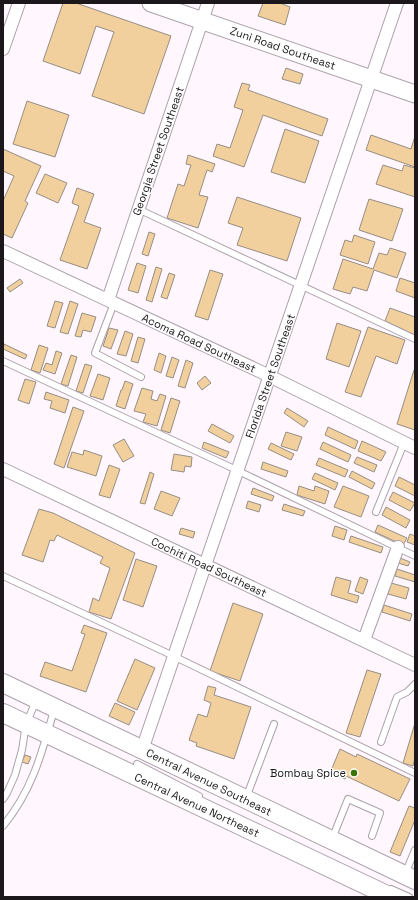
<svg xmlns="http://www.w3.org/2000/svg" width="418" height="900" font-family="'Space Grotesk',sans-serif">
<rect width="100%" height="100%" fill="#fff6fe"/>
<!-- building -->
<path fill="#f1d09e" stroke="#968e84" d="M63,3H76L171,36L144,114L92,96L114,32L96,26L80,74L43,61Z
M263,3H280L290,7L285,25L258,16Z
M286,68L303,74L300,84L282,79Z
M242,83L250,85L248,90L328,119L322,136L263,115L244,167L213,156L217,144L230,148L243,110L234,107Z
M27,101L69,115L55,157L13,144Z
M285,129L319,141L305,183L271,172Z
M371,135L411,149L415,136V167L366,150Z
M3,149L41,166L25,201L28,203L12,238L3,234V201L14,176L3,171Z
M188,155L215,164L212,172L207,170L199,195L208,197L198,228L167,218L178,184L184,186L191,165L186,164Z
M383,165L402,171L404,165L415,168V197L376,184Z
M45,174L67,183L58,203L36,193Z
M77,188L94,194L84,222L101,228L87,269L60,260L79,206L72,203Z
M237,197L301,218L287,261L237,245L243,228L228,223Z
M369,199L403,209L392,241L359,230Z
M149,232L155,234L148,256L142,254Z
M354,235L375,242L368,264L340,255L345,240L352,242Z
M390,248L406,253L397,278L374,270L367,291L353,287L350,294L333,289L343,259L373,269L379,253L387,255Z
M137,263L146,266L138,293L128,290Z
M156,267L162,269L152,302L146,300Z
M210,270L223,274L208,320L195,316Z
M169,273L175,275L167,299L161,297Z
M400,278L415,283V298L396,291Z
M20,279L23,283L10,292L7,288Z
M55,301L63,303L55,328L47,326Z
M70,301L78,304L68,334L60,332Z
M390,308L415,317V335L385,321Z
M82,313L96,317L91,332L83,330L81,337L75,336Z
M337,323L361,331L349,367L326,359Z
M368,327L405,340L397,364L376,356L361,397L345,392Z
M109,328L118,330L111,349L103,346Z
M125,331L133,334L126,356L117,354Z
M138,337L145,339L138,363L131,361Z
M4,344L27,355L25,359L3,349Z
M39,345L48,348L40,373L31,370Z
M56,351L62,353L55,374L43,370L46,363L52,365Z
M159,353L166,356L161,373L154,370Z
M71,355L77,357L68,386L61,384Z
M172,357L179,360L173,378L166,376Z
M186,360L193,363L185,388L178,386Z
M85,364L92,366L83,393L76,391Z
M414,370H415V430L397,424Z
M98,374L110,378L103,400L90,396Z
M205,376L211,383L202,390L197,383Z
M25,379L36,382L29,404L18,400Z
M125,381L133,384L125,409L116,406L121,390H122Z
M142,388L153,391L151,399L157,401L160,394L166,396L157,426L143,422L146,414L134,411Z
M46,392L69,400L65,413L50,408L52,401L44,399Z
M171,398L180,401L170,433L161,430Z
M73,407L84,411L64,468L54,464Z
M287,408L308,421L304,427L284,413Z
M212,424L234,436L230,443L208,431Z
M328,427L358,441L355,449L325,435Z
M286,432L302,437L297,451L281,446Z
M124,439L134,456L123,462L113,445Z
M362,441L386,452L381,461L358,451Z
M204,442L229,452L226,458L202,448Z
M323,442L351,455L348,462L320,449Z
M271,443L294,454L291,460L268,449Z
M84,450L102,456L96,476L67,467L72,452L83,455Z
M174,454L192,457L191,467L185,466L184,472L171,470Z
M357,457L377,465L374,472L354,463Z
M319,458L348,470L345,477L316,465Z
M263,462L288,471L286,477L261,469Z
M109,465L120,469L110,498L99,495Z
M352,471L375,483L372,489L349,477Z
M150,472L154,474L145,504L140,503Z
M315,473L338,483L335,490L312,479Z
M399,477L415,485V496L395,486Z
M299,486L314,491L315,486L329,491L325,504L297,495Z
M343,486L369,496L361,517L334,507Z
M253,488L274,496L272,501L251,494Z
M161,491L180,498L172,516L154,509Z
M393,492L415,503L410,511L389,500Z
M248,501L261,505L259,512L246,508Z
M284,504L305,511L303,516L282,510Z
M386,507L410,520L406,528L382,515Z
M39,509L53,513L135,553L111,619L89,612L93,598L99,601L110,568L100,563L103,557L57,535L54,541L50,540L43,562L22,555Z
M378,525L407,538L403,545L375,532Z
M335,526L347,530L344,540L332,536Z
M181,528L195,532L193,538L179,534Z
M410,534L415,536V545L407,542Z
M351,536L383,547L381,553L349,542Z
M400,558L410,562L408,566L398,563Z
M136,559L157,566L143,607L123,600Z
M397,569L415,575V582L395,576Z
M336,577L351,581L348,593L359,596L357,603L331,595Z
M360,577L368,580L363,594L355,591Z
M391,583L409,588L406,599L388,594Z
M233,603L263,614L240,681L210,671Z
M384,605L412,614L410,621L382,612Z
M84,625L107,633L86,692L40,676L45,662L72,671L85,634L81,633Z
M135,659L155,668L137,710L117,701Z
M367,670L381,674L360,737L346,733Z
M208,686L216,688L214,695L251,707L234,759L196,746L197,743L189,740L198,714L207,717L211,703L204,700Z
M115,703L135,712L129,725L109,716Z
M415,723V758L413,766L403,763Z
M340,749L356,757L357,754L410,779L399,801L346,776L345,779L330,773Z
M25,755L31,757L28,764L22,762Z
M409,806L415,808V820L400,856L390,852Z"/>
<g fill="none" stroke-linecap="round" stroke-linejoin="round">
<!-- lane casing -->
<g stroke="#aba1aa" stroke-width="8">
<path id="lane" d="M138,209L415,339
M114,303L95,353L141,377
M3,361L228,466L415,556
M376,512L404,443
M3,576L165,652L415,773
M381,742L397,697L407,692L415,684
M137,764L199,796
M246,798L274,724
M3,799L7,793L15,775L22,750L26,724L36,701
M3,826C32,791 42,753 54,710
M332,839L348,799L380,813L372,836
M405,874L415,850
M391,889L409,897"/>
</g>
<!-- street casing -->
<g stroke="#aba1aa" stroke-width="14">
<path id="street" d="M3,49L19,3
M3,251L259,371L415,448
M108,300L208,3
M3,469L415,665
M364,640L398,547
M142,750L397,3"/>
</g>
<!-- secondary casing -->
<g stroke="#aba1aa" stroke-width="19">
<path id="secondary" d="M151,3L415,94"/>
</g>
<!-- primary casing -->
<g stroke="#aba1aa" stroke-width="20">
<path id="primary" d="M3,683L415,880
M3,713L391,897"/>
</g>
<!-- lane -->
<use href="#lane" stroke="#fff" stroke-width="6"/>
<!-- street -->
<use href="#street" stroke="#fff" stroke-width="12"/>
<!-- secondary -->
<use href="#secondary" stroke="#fff" stroke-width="17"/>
<!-- primary -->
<use href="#primary" stroke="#fff" stroke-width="18"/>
</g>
<!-- markers -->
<circle fill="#3b7404" stroke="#fff" stroke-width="1.5" cx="354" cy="773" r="4"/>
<g text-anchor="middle" stroke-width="3" stroke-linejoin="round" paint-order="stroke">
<!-- street labels -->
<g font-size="11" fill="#1b171b" stroke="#fff">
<text transform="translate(283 48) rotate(19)" y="4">Zuni Road Southeast</text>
<text transform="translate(158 151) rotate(-71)" y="4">Georgia Street Southeast</text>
<text transform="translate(199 343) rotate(25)" y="4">Acoma Road Southeast</text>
<text transform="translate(270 376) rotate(-71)" y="4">Florida Street Southeast</text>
<text transform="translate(209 567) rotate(25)" y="4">Cochiti Road Southeast</text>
<text transform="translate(209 782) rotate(26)" y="4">Central Avenue Southeast</text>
<text transform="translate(197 805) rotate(25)" y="4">Central Avenue Northeast</text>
</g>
<!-- poi labels -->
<g font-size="11" fill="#1b171b" stroke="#fff" text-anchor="end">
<text x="346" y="777">Bombay Spice</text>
</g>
</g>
<!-- border -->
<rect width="418" height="900" fill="none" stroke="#1b171b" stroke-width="8"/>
</svg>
